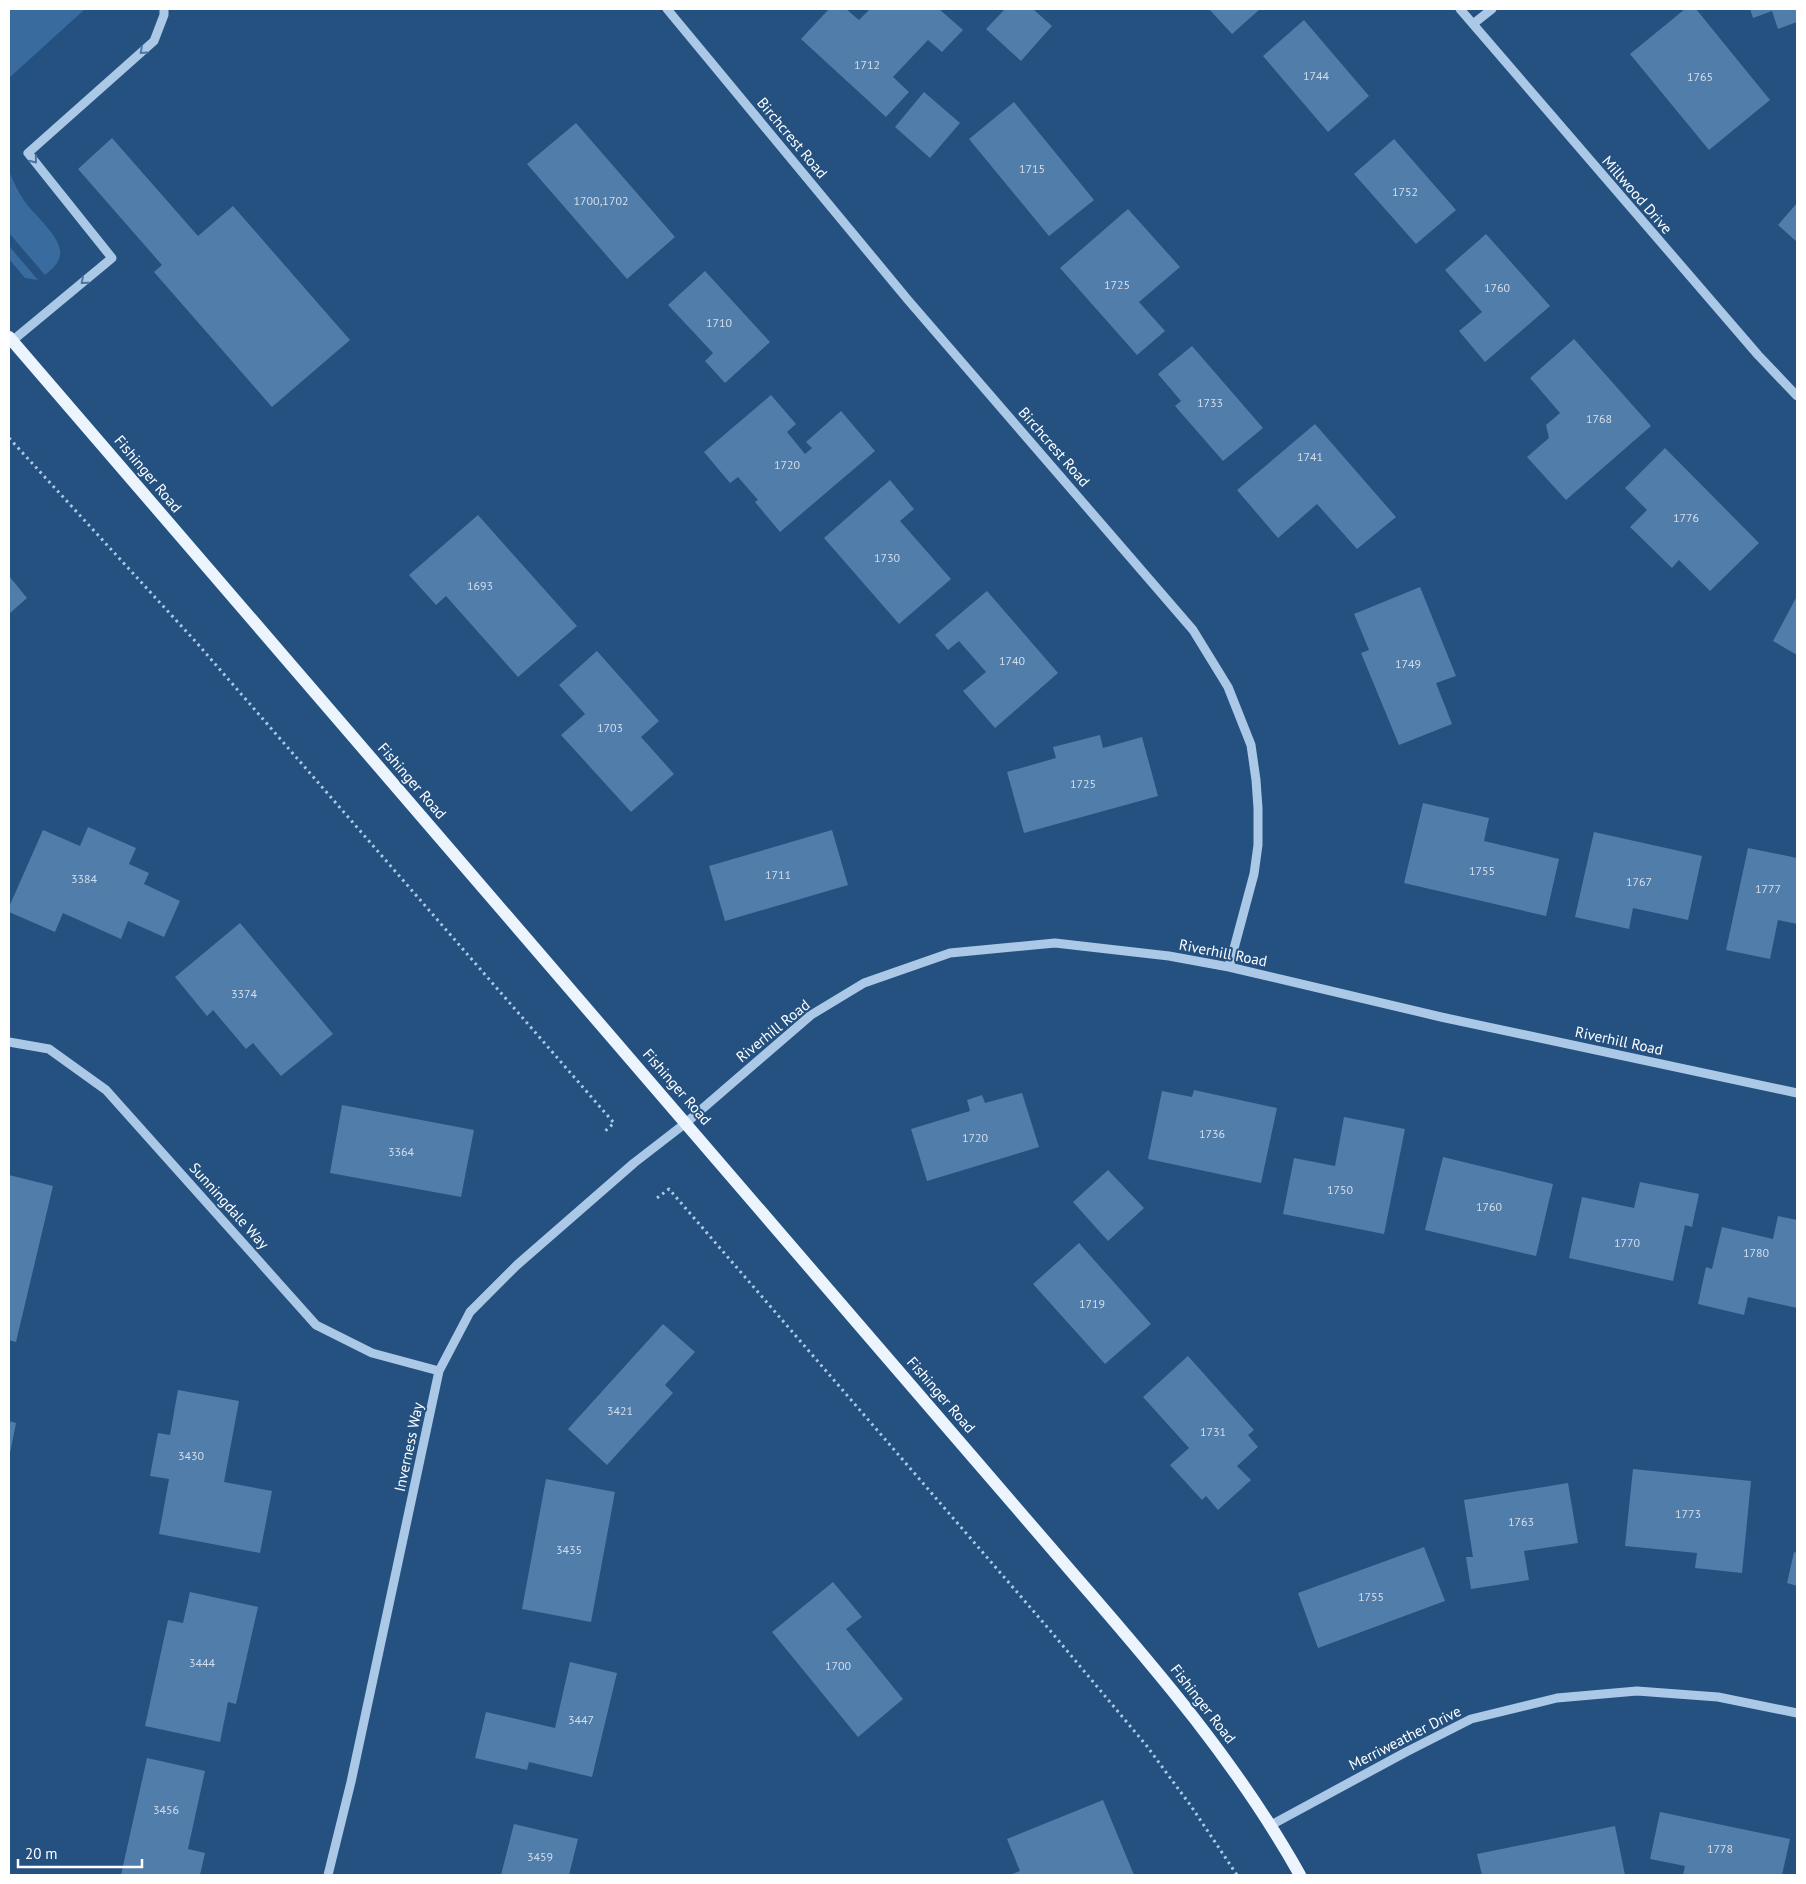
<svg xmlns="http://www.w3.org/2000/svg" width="1806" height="1884" font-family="'PT Sans',sans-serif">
<rect width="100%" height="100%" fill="#245180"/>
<!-- green -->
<path fill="#396b9e" d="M9,9H85L9,78Z
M9,171C13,182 19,193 25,202C35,215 58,235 60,250C62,261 52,269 45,275L9,233Z
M9,246L38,280L25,278L9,259Z"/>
<!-- building -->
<path fill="#517dab" d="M829,9H846L859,20L870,9H939L963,30L942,52L928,40L893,77L909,92L886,117L801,39Z
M1005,9H1033L1052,26L1021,61L986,29Z
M1209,9H1260L1232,34Z
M1685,9H1696L1770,100L1709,150L1630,54Z
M1750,9H1797V22L1778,29L1772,11L1753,18Z
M1304,20L1369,96L1328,132L1263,56Z
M924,92L960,123L930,158L895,127Z
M1014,102L1094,200L1049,236L969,139Z
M576,123L675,237L627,279L527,164Z
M112,138L198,236L233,206L350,340L272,407L154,272L162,265L78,169Z
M1394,139L1456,210L1416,244L1354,174Z
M1797,203V242L1778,225Z
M1128,209L1180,267L1139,302L1165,331L1137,355L1060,268Z
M1486,234L1550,306L1485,362L1459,331L1482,312L1445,270Z
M705,271L770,342L725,383L705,361L713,353L668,305Z
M1574,339L1651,426L1566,500L1527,457L1549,438L1546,425L1560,413L1530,378Z
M1192,346L1263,428L1223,461L1175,406L1181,401L1158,374Z
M771,395L796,424L787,432L805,454L812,448L806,442L841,411L875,451L780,532L755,502L758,500L738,477L730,483L704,452Z
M1315,424L1396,517L1357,549L1317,504L1278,538L1237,490Z
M1665,448L1759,543L1710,591L1679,560L1672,568L1630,527L1647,510L1625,488Z
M890,480L914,509L900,521L951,579L899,624L824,538Z
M478,515L577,626L518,677L446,596L436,605L409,575Z
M9,576L27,598L9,614Z
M1420,587L1456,676L1436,683L1452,724L1399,745L1361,653L1369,650L1354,614Z
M987,591L1058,673L995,728L963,691L986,672L959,641L948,650L935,635Z
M1797,596V655L1773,641Z
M597,651L659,721L641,737L674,774L631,812L561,735L585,714L559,685Z
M1100,735L1103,748L1142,737L1158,796L1024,833L1007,772L1056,758L1053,747Z
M1423,803L1489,818L1484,841L1559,859L1546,916L1404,883Z
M88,827L136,848L129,864L149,873L144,884L180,901L164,937L128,921L121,939L63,913L55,932L9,912V907L43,830L80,846Z
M832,830L848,885L725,921L709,866Z
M1594,832L1702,856L1688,920L1633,908L1629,929L1575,917Z
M1748,848L1797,858V924L1778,920L1770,959L1726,950Z
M240,923L333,1034L281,1076L253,1043L246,1049L213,1010L207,1016L175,977Z
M1194,1090L1277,1108L1261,1183L1148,1159L1162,1091L1192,1097Z
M1022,1093L1039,1147L927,1181L911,1129L970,1111L967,1100L982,1095L985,1103Z
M342,1105L474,1130L461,1197L330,1173Z
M1344,1117L1405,1129L1384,1234L1283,1214L1294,1158L1335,1166Z
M1443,1157L1553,1184L1536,1256L1425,1230Z
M1108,1170L1144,1208L1108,1241L1073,1202Z
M9,1175L53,1186L16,1342L9,1340Z
M1640,1182L1699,1194L1692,1227L1685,1225L1673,1281L1569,1258L1582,1197L1634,1208Z
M1778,1216L1797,1220V1308L1748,1297L1744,1315L1698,1304L1706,1267L1712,1269L1722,1227L1773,1239Z
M1079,1243L1151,1324L1105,1364L1033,1284Z
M663,1324L695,1352L665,1385L673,1393L607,1465L568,1429Z
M1188,1356L1254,1430L1248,1435L1258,1447L1237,1466L1251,1480L1218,1510L1206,1496L1202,1500L1170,1465L1189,1448L1143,1397Z
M178,1390L239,1401L224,1482L272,1491L260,1553L159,1534L169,1479L150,1476L158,1433L170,1435Z
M9,1421L16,1423L10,1453H9Z
M1633,1469L1751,1481L1742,1573L1695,1568L1697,1553L1625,1546Z
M546,1479L615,1492L591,1622L522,1609Z
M1568,1483L1578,1543L1524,1551L1529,1580L1471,1589L1466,1557H1473L1464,1500Z
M1424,1547L1445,1601L1318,1648L1298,1593Z
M1794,1552L1797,1553V1586L1787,1583Z
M833,1582L862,1617L846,1629L903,1699L858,1737L772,1632Z
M190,1592L258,1607L236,1704L228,1702L220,1742L145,1726L168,1620L183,1623Z
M570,1662L617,1673L592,1777L529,1762L527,1770L475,1758L486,1712L555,1728Z
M147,1758L205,1771L188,1849L205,1853L200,1875H121Z
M1103,1800L1134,1875H1010L1020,1871L1007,1839Z
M1660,1812L1790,1839L1782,1875H1683L1685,1866L1650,1859Z
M514,1824L578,1839L569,1875H501Z
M1615,1826L1625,1875H1482L1477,1854Z"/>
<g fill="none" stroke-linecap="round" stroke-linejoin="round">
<!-- path -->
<path stroke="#abc9e6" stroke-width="3" stroke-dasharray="2.5 4" stroke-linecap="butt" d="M9,438L196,642L614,1123L603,1133
M657,1198L669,1189L1048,1628L1146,1745L1191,1806L1237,1875"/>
<!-- minor -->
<path stroke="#abc9e6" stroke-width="9" d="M667,9L908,300L1193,630L1228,687L1251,745L1256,780L1258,808V845L1254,874L1229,967
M1460,9L1758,355L1797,396
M1473,24L1492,9
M12,341L112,258L28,153L154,41L164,15V9
M9,1042L49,1049L106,1090L316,1325L372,1353L439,1371
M1271,1825L1406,1752L1471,1719L1557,1698L1637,1691L1718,1697L1797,1713
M328,1875L351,1782L439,1371L470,1312L517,1265L634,1163L687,1122L811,1015L864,983L950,953L1055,943L1169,956L1229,967L1441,1017L1797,1093"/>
<!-- major -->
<path stroke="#ecf4fd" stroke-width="12" d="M9,337C293,670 581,999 865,1332C935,1414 1006,1495 1076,1577C1158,1671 1239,1766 1300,1875"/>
</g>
<!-- one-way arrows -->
<defs><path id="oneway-chevron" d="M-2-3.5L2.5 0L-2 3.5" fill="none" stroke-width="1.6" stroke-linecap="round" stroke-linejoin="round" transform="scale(1.25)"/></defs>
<g stroke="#4c759f">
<use href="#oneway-chevron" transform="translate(143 51) rotate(138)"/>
<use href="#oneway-chevron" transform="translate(34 160) rotate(51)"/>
<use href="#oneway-chevron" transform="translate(84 281) rotate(140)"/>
</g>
<g text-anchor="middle" stroke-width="4" stroke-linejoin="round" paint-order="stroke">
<!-- number labels -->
<g font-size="12" fill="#d4deea">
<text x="867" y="69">1712</text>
<text x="1316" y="80">1744</text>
<text x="1700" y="81">1765</text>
<text x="1032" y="173">1715</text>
<text x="1405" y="196">1752</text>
<text x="601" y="205">1700,1702</text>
<text x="1117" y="289">1725</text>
<text x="1497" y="292">1760</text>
<text x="719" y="327">1710</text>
<text x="1210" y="407">1733</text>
<text x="1599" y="423">1768</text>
<text x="1310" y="461">1741</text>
<text x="787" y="469">1720</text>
<text x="1686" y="522">1776</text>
<text x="887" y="562">1730</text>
<text x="480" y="590">1693</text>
<text x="1012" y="665">1740</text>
<text x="1408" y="668">1749</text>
<text x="610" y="732">1703</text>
<text x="1083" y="788">1725</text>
<text x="1482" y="875">1755</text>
<text x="778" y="879">1711</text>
<text x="84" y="883">3384</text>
<text x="1639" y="886">1767</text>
<text x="1768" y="893">1777</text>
<text x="244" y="998">3374</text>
<text x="1212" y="1138">1736</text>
<text x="975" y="1142">1720</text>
<text x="401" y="1156">3364</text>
<text x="1340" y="1194">1750</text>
<text x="1489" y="1211">1760</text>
<text x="1627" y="1247">1770</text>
<text x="1756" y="1257">1780</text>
<text x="1092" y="1308">1719</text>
<text x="620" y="1415">3421</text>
<text x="1213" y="1436">1731</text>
<text x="191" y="1460">3430</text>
<text x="1688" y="1518">1773</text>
<text x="1521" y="1526">1763</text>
<text x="569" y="1554">3435</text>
<text x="1371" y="1601">1755</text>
<text x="202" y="1667">3444</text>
<text x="838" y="1670">1700</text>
<text x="581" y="1724">3447</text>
<text x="166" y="1814">3456</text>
<text x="1720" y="1853">1778</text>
<text x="540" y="1861">3459</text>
</g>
<!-- street labels -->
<g font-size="15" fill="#fff" stroke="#245180">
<text transform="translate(792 138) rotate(50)" y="5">Birchcrest Road</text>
<text transform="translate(1637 195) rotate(49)" y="5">Millwood Drive</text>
<text transform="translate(1054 447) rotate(49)" y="5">Birchcrest Road</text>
<text transform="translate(148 474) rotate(50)" y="5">Fishinger Road</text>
<text transform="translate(412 781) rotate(49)" y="5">Fishinger Road</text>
<text transform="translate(1223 953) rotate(11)" y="5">Riverhill Road</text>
<text transform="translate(773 1031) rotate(-39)" y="5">Riverhill Road</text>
<text transform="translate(1619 1041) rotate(12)" y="5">Riverhill Road</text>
<text transform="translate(677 1087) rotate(49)" y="5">Fishinger Road</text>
<text transform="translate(229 1206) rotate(48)" y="5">Sunningdale Way</text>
<text transform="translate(941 1395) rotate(49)" y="5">Fishinger Road</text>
<text transform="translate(409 1447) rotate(-78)" y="5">Inverness Way</text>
<text transform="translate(1203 1704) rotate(52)" y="5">Fishinger Road</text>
<text transform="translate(1405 1738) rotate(-27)" y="5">Merriweather Drive</text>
</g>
</g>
<!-- border -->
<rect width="1806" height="1884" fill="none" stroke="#ffffff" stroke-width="20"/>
<!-- scale -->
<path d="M18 1859v8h124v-8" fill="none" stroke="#ffffff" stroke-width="2.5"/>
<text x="25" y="1859" font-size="15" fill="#ffffff" stroke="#245180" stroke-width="4" paint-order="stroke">20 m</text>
</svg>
